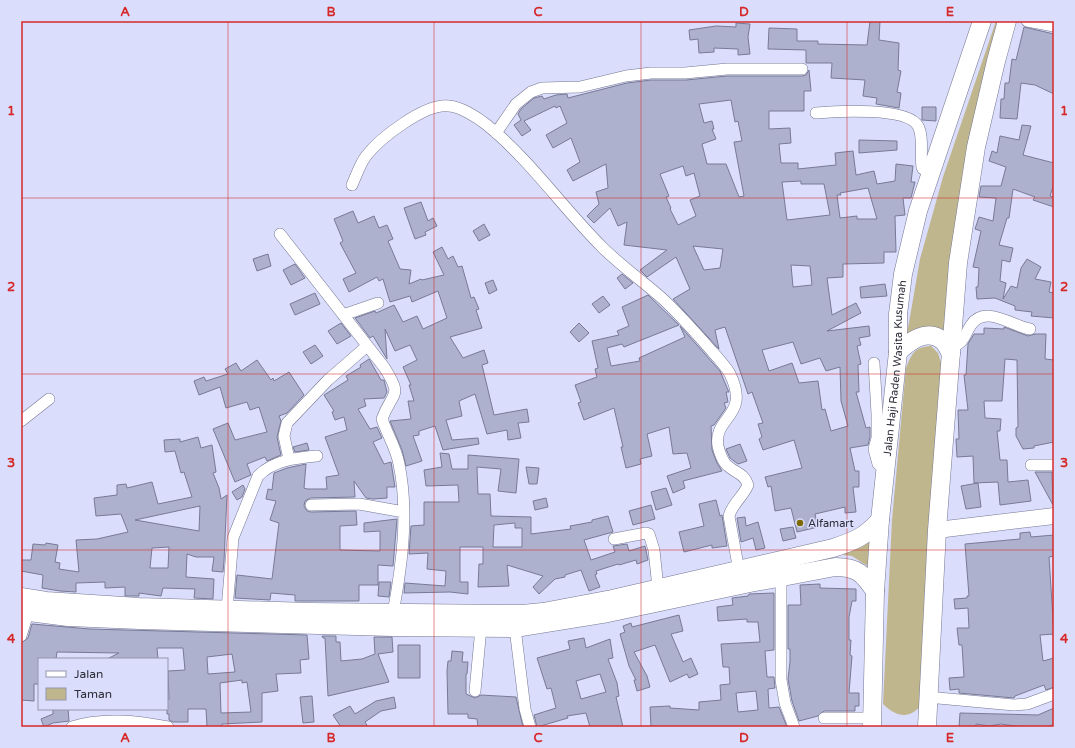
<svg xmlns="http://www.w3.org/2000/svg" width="1075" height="748" font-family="'Varela Round',sans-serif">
<rect width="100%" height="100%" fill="#daddfb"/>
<!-- green -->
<path fill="#c0b68d" d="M996,21H1004L949,339C936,321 925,327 907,334L920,259L943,177Z
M931,346L938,353L942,366L922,704C910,720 896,717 883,704L892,520L906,368C912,354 914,347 931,346Z
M873,540L872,569L852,556L837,554L852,551Z"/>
<!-- building -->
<path fill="#aeb1cd" stroke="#787a95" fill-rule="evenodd" d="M870,21H880L879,40L899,43L898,70L901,71L897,92L901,93L899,108L876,104L877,98L863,96L865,80L831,78L832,63H806V50L768,49L769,28L797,29V41H818V44L867,45Z
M736,23L750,24L748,37L750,54L738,55V49L714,48V52L699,53L698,39L690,40L689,30L716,26L736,27Z
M1024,27L1054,34V94L1035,85L1021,83L1017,119L1000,118L1001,99H1004L1005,83H1009L1012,59L1016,60Z
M809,70L811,91H804V111H769V129L790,128L791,143L779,144L781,163H798V169L836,165L835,153L853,151L856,175L874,171L877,184L895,181L896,164L913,166L911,182H915L911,198H903L905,215L895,216L896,252H884V263L843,264V277L827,278L832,315L856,303L861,313L827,331L869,326L870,336L859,338L861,345L857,346L861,364L858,365L859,392H856L866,428L870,427V437L868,445L850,448L855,471H859V487H853L856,512L845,513V507L815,514L818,527L797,532L791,508L775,511L771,486L768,487L765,477L802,468L794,440L763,450L759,439L762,437L758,424L763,423L752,392L748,394L725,327L715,330L719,349L673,299L690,289L676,257L647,277L640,270L667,250L624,245L627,222L618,226L610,208L594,223L587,216L599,204L596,192L608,188L606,164L573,181L567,170L580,162L571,138L553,148L546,135L567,123L560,106L556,108L555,106L524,121L531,130L522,136L514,125L521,120L518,114L521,109L534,98L542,96L544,99L556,95L567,94L568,98L627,83L651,80H686L727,76H802L806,75ZM731,100L735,122L738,121L742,141L734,142L744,196L739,197L726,164H707L702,144L716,139L712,129H714L712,121L704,123L699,104ZM683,166L686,176L694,173L700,196L690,200L696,216L678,225L670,209L671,208L666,197L669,196L660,174ZM801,181V184H824L830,215L787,220L782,182ZM868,188L877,219H857V216L840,218L837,195H841L840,193ZM693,246L723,249L720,268L704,270ZM791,265L810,266L812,285L793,287ZM793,342L801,364L820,358L826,371L840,367L841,401L848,426L831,431L825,409L822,410L818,381L799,383L792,363L769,371L762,350Z
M922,107H936V121L922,120Z
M1022,125L1031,126L1023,155L1054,163V184L1050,196L1054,197V207L1033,200L1035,197L1013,189L1009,218H1007L999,245L1013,248L1010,262L1002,260L1000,281L1006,283L1003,299L1011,286L1017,288L1021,268L1027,259L1041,267L1035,279L1051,282L1049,292L1054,293V318L1031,316L1032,312L1015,310V306L995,298L977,299L976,287H978L979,268L973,267L981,231L975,229L979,217L993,221L996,198L979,197L981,186H1001L1006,167L989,161L992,151L997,153L1000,136L1019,140Z
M859,140L897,141V150L859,153Z
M421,202L428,221L433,218L437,226L425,232L426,235L415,239L404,208Z
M353,211L358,223L374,216L379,228L387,225L393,239L388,241L400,269L411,270L409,284L421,279L422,280L444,275L433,252L442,247L448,259L453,256L458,267L462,266L471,298L474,297L479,309L476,310L482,328L450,337L463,358L484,350L488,363L482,365L494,415L527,409L529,422L518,423L521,438L508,440L507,430L487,434L475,394L459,401L462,416L446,420L452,440L478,438L479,444L443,450L435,426L419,431V435L413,436L422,461L406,466L402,450L390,421L411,419L408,401H414L409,385H411L403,367L417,360L410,345L395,351L385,329L387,359L373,336L370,338L355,318L375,311L376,313L394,305L403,322L417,316L423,329L447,318L438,291L412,302L410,296L390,302L383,279L379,281L377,277L349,292L343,279L356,273L340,243L343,241L334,219Z
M484,224L490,235L479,241L473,231Z
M268,254L271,266L257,271L253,259Z
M295,264L305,278L291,285L283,270Z
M622,274L633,283L625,289L617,278Z
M493,280L497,290L489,294L485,283Z
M885,284L887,296L861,298L860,287Z
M315,293L320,304L295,315L290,304Z
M648,295L679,325L624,347L622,344L607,348L611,366L640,361L639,358L685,337L680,326L720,371L728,390L729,392H726L728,402L724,403L726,408L714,425L711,426L712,450L717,463L722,471L683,481L685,488L673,493L667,476L691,468L687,453L673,454L669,427L647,434L652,456L640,459L641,464L626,468L621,447H623L614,408L584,420L578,403L581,402L575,385L597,377L595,369L598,368L592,341L619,335L617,331L629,326L622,307Z
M603,296L610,305L599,313L592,304Z
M341,323L351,336L337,344L328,331Z
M579,323L589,333L579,342L570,332Z
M1004,327L1028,336L1035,334H1046L1045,359L1054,360V442L1034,446V448L1023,449L1016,436V428L1018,427L1017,360L1005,359L1002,401H984L985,418L1001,419L1000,431H997L1000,460H1007L1008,482L1028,480L1031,501L1000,505L998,482L974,483L973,456L957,457L956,439H959L958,410H968L964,375H966L968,344L974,334H984V328L1004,329Z
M315,345L323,356L311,364L303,352Z
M369,359L381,380H384L387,392L384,398L364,399L366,406L358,409L370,429L377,427L382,438L373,442L384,464L391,462L395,487H387V498L373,499L366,498L354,481L355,497L310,498L305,501L304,506L307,511L311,512L356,511L357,525L340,526V550L380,551V531L364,532V523L397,519L393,566L378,565V585H359V601H295V595L271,593L270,600L235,598L237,575L272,579L279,523L270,520L276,501L266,499L268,489L272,490L274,473L287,468L306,464L304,488L307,489H327L326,477L339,475L325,437L347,430L344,417L335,420L332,412L334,411L324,395L348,380L346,376L361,367L360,365Z
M257,360L271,380L273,378L274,381L289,372L304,395L287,413L279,416L281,421L277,437L281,455L267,461L265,457L247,464L251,475L235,482L213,429L228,423L235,440L267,432L259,407L250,410L247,402L226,408L220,387L199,395L194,381L204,377L206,381L228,374L225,369L236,363L241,371Z
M198,437L201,448L212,445L216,472L213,473L219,488L221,499L227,495L224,561L223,572L212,571L214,557H196L187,554L186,577L214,579L213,599L194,598L195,589L163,588L161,596L139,593V596H125V587L105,588V582L76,583V592L60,591L42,588L43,575L21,571V560H31L33,544L45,545L46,543L58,545L55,562L60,563L59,569L79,572L76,540L97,539L128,532L121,514L96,516L94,498L117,495V485L126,484L127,488L152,482L158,504L192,497L184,472L181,473L175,451L165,452L164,440L180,439V442ZM200,506L199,531L135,520ZM169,547L168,568H150L152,548Z
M307,443L309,450L295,452L293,447Z
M740,444L747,461L738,464L730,458L726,449Z
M440,453L449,454L452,469H468V455L519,459L516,493L498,491L501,469L477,467L478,494H490L491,516L531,517V534L571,529L570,526L592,522V520L608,516L613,532L584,540L591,560L615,552L613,546L627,544L629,551L645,546L648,560L637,564L636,560L619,565L618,564L596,571L597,574L595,575L600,587L589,591L581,570L565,575V577L555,579L539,594L533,587L543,576L507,565L509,586L478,587L479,564H483V547H460V582H468V594L450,592L404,593L405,583L445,586L446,571L427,569L428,553L409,554L411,526L424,525V502H459L458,485L426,486L424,470L442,467ZM515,523V528H522V547H493L494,525Z
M526,467L539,468L537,484H529Z
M1035,472H1052L1053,505Z
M978,483L981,507L966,509L961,486Z
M243,485L245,489L242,497L237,500L232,492Z
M666,488L672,505L656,510L651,492Z
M546,498L548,507L535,510L533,501Z
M716,500L720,516L722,515L727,546L712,548V545L684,552L679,532L704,526L699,504Z
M651,505L655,519L633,525L629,511Z
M745,517L746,526L758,522L765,548L756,550L753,538L741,542L737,518Z
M793,527L796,538L783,541L780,529Z
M1030,532L1031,537L1054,535V556L1049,557L1054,634L1040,635L1043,661L1054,658V687L1046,690L1044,685L1015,696L1014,698L959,693V689L950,690L949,678L964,677L962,645H959L957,628H969L968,608L955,609L954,599L967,598V596H969L965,544L1020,539V533Z
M379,582H391L389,597L378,596Z
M820,584V588L856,589V601H852L849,617V640H851L850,655L852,656L849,693H859V706H855V711H824L818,716L799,721L792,701L788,679L790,662V649H788V605H801L800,585Z
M774,593V650L765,651L767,677H774L775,688L768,689L769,708L779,707L787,727H651L650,707L670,706V708L699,710V702L721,700L720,685L730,684L729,667H723L721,644L760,642L758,622H747V619L718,621L717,607L733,605L732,598L748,596L749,594ZM756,691L758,710L738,712L736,693Z
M679,615L683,631L671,634L683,662L691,658L698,674L689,678L687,674L670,682L655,645L634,652L647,676L650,687L637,691L634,680H636L629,666L620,634L625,632L623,626L631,623L632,627Z
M32,624L90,629L307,635L309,659L300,660L301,673L276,674L278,691L262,693V722L222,724V727H207L206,709H188V722H173L169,720V714H167V700L169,699L168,671L185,670L183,648H157L158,659H107L119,653L57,652L56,659H39V684H34V701L21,700V643L28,638ZM232,654L235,672L208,674L207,657ZM242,680V683L247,682L251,712L221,713L220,683Z
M322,636H336V642H340L341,661L362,659L375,654L374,637H392L393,652L378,654L389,682L328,696L325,638H323Z
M584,638L586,648L610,639L613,658L608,659L617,683L619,696L616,697L623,727H590L586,713L567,716L568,718L537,727L534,715L556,708L551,688L547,689L537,658L570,649L568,641ZM600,674L606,692L581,699L576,681Z
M398,645H420V678H398Z
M452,651L463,652L462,662H468L467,674H466V694L475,698L481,695L516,697L523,727H478L477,719L468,718V714H448L447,671L448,661H451Z
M312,696L314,722L303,723L300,697Z
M394,697L396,708L381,711L365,722L368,727H341L333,715L350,706L355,714L376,701Z
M1054,708V724L1048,727H1021L1001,724L989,726L976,724V727H959L960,713L1038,715Z
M53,709H68L69,721L53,723L44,727L41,719L53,714Z"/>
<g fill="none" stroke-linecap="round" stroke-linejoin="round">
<!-- minor casing -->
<g stroke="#757792" stroke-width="12">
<path id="minor" d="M1027,21L1054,26
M816,113C836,111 908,107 918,126C924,137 920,155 922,167L923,169L932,173
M496,133L516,104L531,92L542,88L580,87L626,76L651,73H685L727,69H802
M352,185C356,176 360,164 366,156C380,138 425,103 449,106C461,107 477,117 487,125C530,160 562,207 602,247C621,266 644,282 664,300C680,315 695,332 709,348C716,356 725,365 730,374C751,417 713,416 718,446C719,451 723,463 728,466C737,474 744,473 748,485C743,497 732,504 729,516L739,571
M280,234L384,367C404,398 392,391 382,419C387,434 396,448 399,464C409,513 402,565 393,613
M343,315L378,303
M952,347C966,341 963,337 971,325C985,304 1012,326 1030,329
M874,363L877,414V438L874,449L878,464L886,469
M21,421L49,399
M289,459L284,436L287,423L328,380L367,346
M1031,465H1054
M311,505L359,504L404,512
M614,539L646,533L649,534L654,550L658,588
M781,576V680L785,703L794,727
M227,609L233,538L258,476C274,460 296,458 317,456
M515,628L525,709L530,727
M21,636L28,613
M475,691L481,628
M927,697L1014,705L1027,704L1054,694
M824,718H872
M72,727C103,717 137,721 168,727"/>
</g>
<!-- secondary casing -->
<g stroke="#757792" stroke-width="17">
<path id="secondary" d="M937,530L1054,516"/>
</g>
<!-- trunk casing -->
<g stroke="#757792" stroke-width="19">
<g id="trunk">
<path d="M898,352C909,342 927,327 943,341C946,344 949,350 951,354"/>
<path d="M21,597L46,601L139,607L310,612L522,614L543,612L612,599L833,548C854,541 865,537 880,520"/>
<path d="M21,611L68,617L139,620L392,627L515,628L608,613L750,583L835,567C858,567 863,574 875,591"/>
<path id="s1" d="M872,727L875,591L880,520L898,352V314L903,274L918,211L982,21"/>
<path d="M927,727L937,530L958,263L976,147L996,61L1007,21"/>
</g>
</g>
<!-- minor -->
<use href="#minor" stroke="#fff" stroke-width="11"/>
<!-- secondary -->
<use href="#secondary" stroke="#fff" stroke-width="16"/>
<!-- trunk -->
<use href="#trunk" stroke="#fff" stroke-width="18"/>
</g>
<!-- grid -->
<path fill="none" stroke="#d62828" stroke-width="1" stroke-opacity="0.55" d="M228,21V727M434,21V727M641,21V727M847,21V727M21,198H1054M21,374H1054M21,550H1054"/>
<!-- markers -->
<circle fill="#7e6a02" stroke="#daddfb" stroke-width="1.5" cx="800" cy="523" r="4"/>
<g text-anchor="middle" stroke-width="3" stroke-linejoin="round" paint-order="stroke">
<!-- street labels -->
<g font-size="11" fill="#2e2f3a" stroke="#daddfb">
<text dy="4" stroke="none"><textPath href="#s1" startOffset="360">Jalan Haji Raden Wasita Kusumah</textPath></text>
</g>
<!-- poi labels -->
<g font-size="11" fill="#2e2f3a" stroke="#daddfb" text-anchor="start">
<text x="808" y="527">Alfamart</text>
</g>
</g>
<!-- border -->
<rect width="1075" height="748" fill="none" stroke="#daddfb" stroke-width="44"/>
<!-- legend -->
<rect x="38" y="658" width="130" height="52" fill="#daddfb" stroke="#9597ae"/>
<rect x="46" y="671" width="20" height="6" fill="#ffffff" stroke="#9597ae"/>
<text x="74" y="678" font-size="12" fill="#2e2f3a">Jalan</text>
<rect x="46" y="688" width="20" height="12" fill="#c0b68d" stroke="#9597ae"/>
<text x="74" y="698" font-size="12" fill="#2e2f3a">Taman</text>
<rect x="22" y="22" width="1031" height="704" fill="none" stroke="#d62828" stroke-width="1.5"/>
<g font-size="13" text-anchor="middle" font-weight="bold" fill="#d62828">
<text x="125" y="16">A</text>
<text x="331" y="16">B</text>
<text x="538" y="16">C</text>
<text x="744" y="16">D</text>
<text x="950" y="16">E</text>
<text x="11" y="115">1</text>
<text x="1064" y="115">1</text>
<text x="11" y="291">2</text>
<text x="1064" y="291">2</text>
<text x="11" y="467">3</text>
<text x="1064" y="467">3</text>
<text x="11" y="643">4</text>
<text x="1064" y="643">4</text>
<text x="125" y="742">A</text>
<text x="331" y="742">B</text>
<text x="538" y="742">C</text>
<text x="744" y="742">D</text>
<text x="950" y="742">E</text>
</g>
</svg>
